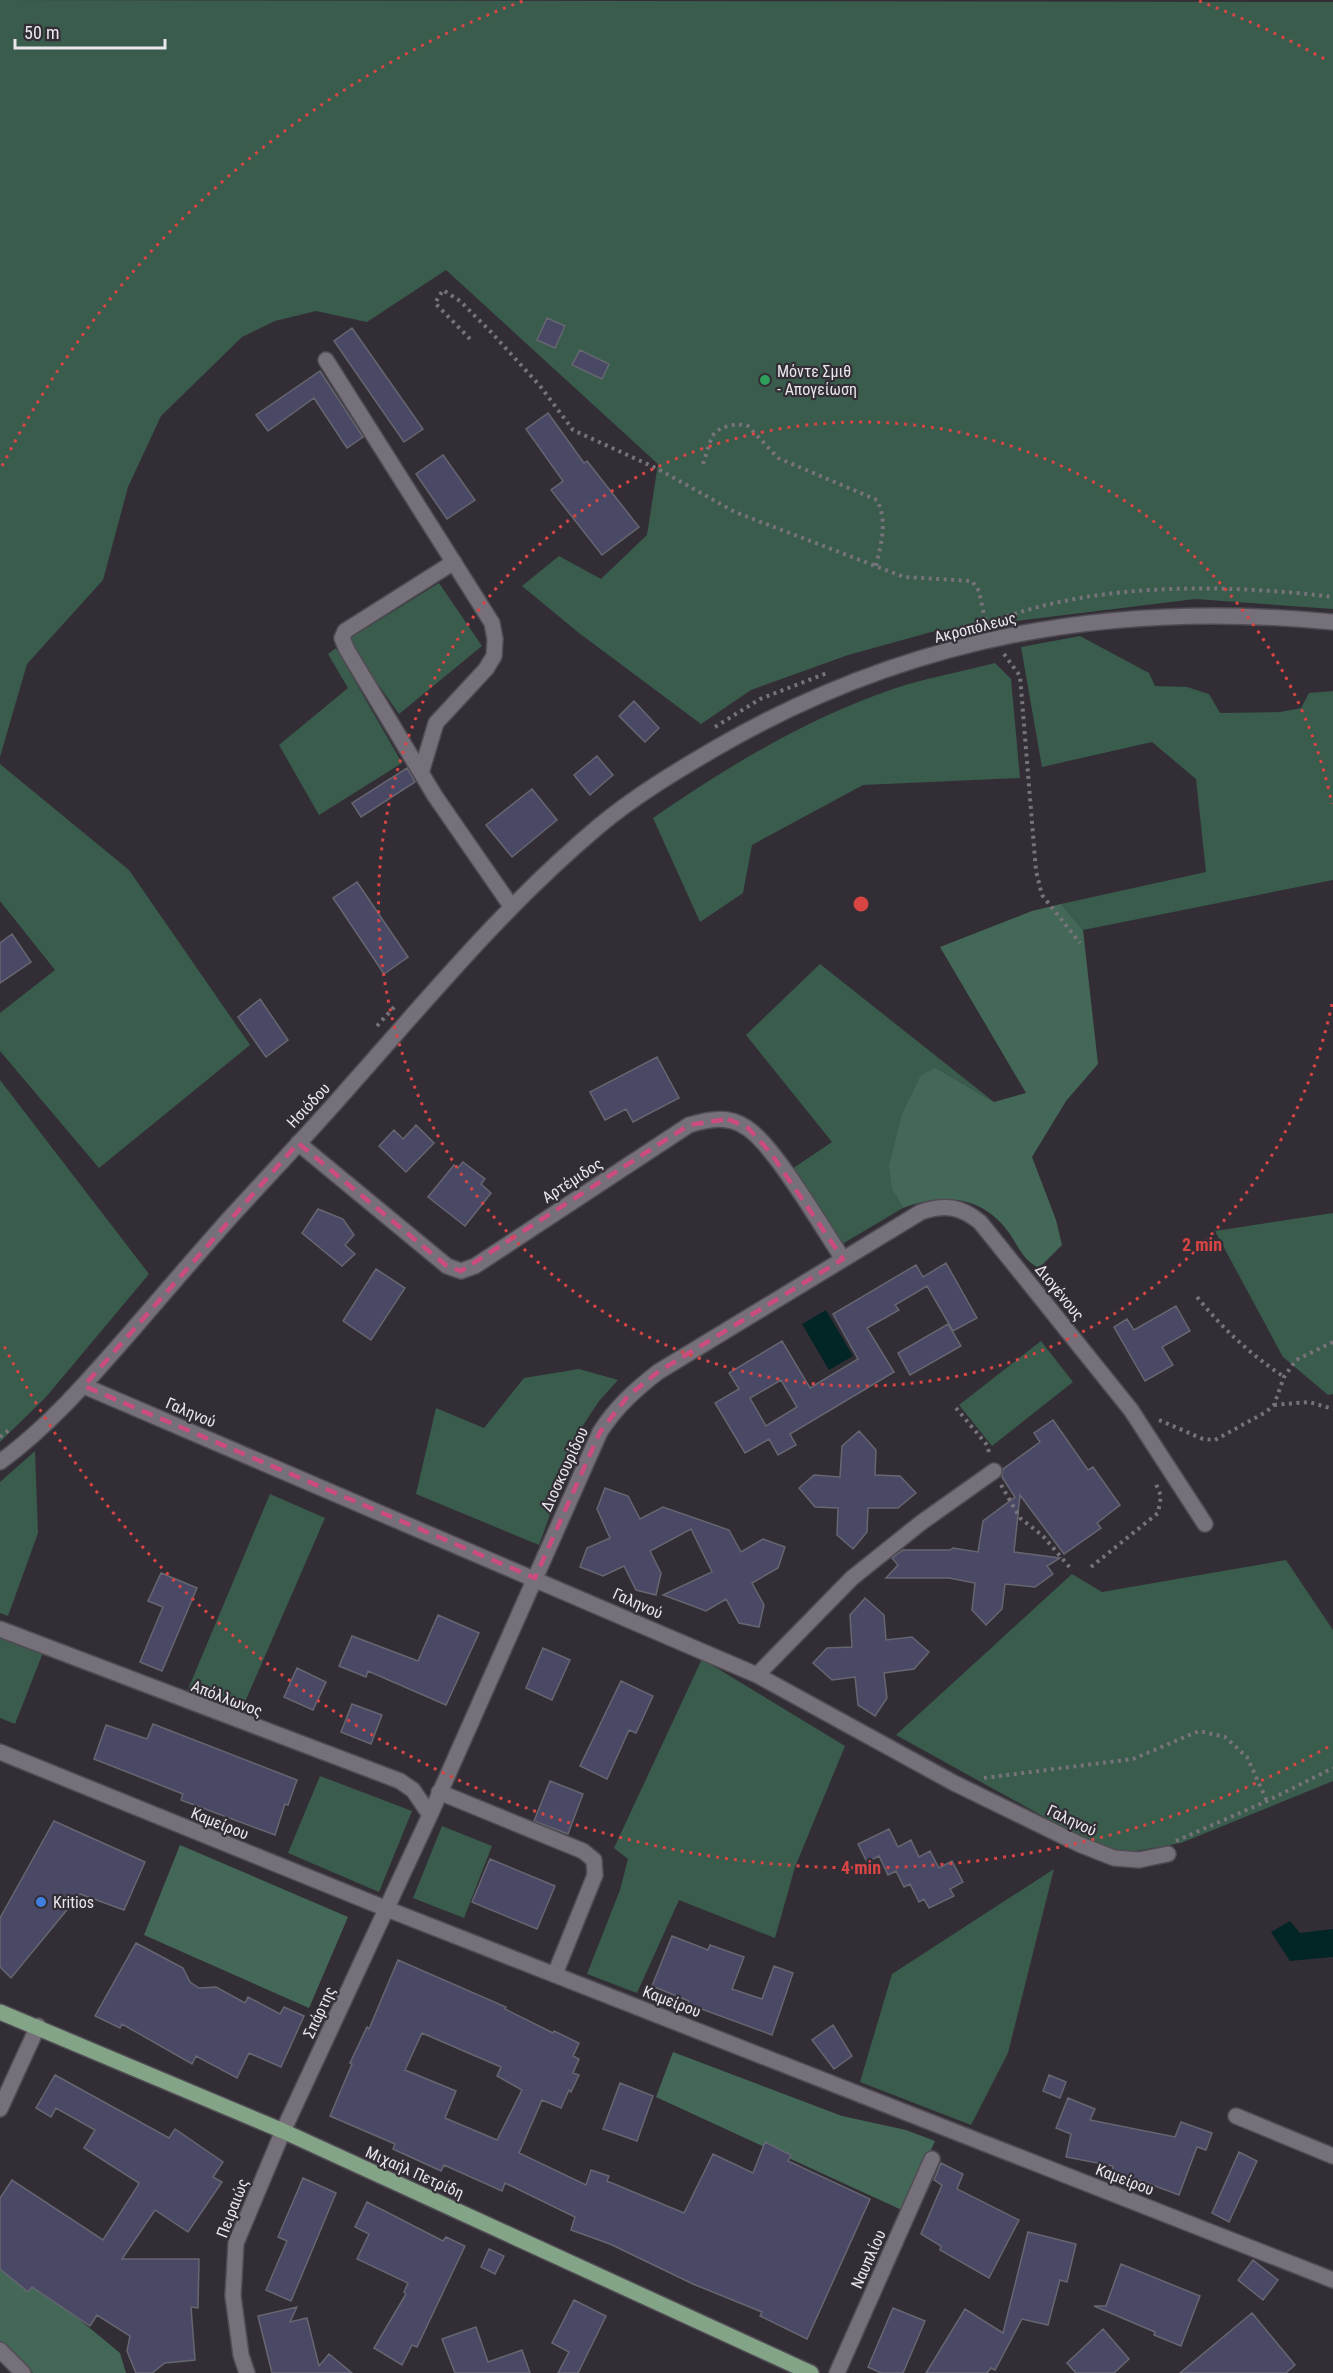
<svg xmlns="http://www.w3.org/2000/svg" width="1333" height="2373" font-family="'Roboto Condensed',sans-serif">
<rect width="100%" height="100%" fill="#332e36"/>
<!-- green -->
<path fill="#395c4c" d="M0,0L1333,2V609L1195,599L935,631L848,655L751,690L701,724L579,633L522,586L559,556L601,579L647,535L658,464L446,270L367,322L316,311L275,321L242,337L161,416L128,487L103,580L27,664L0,757Z
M439,583L482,646L399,714L347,640Z
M1080,636L1149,673L1155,686L1187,687L1209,694L1220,713L1280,712L1301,708L1309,693L1333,691V880L1083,930L1061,904L1206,872L1196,779L1152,742L1042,767L1021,647Z
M336,648L402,763L319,815L279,745L348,688L328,654Z
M995,663L1011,679L1020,778L863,785L752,845L743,893L700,922L653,818C730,765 804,720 893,689C926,678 961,672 995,663Z
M0,764L129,870L250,1045L99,1168L0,1051V1013L55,970L0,901Z
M820,964L994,1102L936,1068L892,1189L903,1208L837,1247L789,1171L832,1142L746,1035Z
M0,1080L149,1274L46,1397L0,1442Z
M1333,1213V1394L1328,1395L1283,1357L1215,1231Z
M1041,1341L1073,1382L992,1446L959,1405Z
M579,1369L618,1380L599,1401L582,1427L539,1545L416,1494L436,1408L484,1428L524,1378Z
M35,1451L38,1533L8,1616L0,1613V1482Z
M270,1494L325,1518L241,1711L186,1694Z
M1286,1560L1333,1630V1781L1181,1843L1113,1855L896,1735L1072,1574L1102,1592Z
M0,1632L44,1650L15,1724L0,1718Z
M702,1659L845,1746L795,1867L775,1938L679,1900L637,1993L587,1974L620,1890L628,1859L614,1848Z
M320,1776L412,1811L379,1892L288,1853Z
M442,1826L492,1846L464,1918L413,1898Z
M1054,1869L1008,2053L971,2125L860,2082L892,1974Z"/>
<!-- forest -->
<path fill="#446857" d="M1061,904L1083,930L1098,1064L1066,1101L1032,1157L1056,1220L1062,1245L1039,1268C1024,1261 1019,1248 1010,1234C982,1195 944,1193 903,1208L892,1189L889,1166L902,1114L921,1075L936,1068L994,1102L1026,1093L940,947L1032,911Z
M180,1845L348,1917L309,2008L144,1935Z
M673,2052L842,2116L906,2130L935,2141L904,2211L656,2097Z
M0,2254L120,2353L126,2373H33L0,2342Z"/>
<!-- water -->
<path fill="#022525" d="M826,1310L853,1356L829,1370L802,1324Z
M1290,1921L1300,1933L1333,1929V1957L1290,1961L1271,1932Z"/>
<!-- building -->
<path fill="#494966" stroke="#666671" stroke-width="1.5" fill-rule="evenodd" d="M547,318L565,326L555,348L537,340Z
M352,328L423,429L404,442L334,341Z
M580,350L609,364L602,379L572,365Z
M320,371L363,437L347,448L314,398L268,431L256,415Z
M548,413L584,463L587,461L639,527L602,555L551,490L563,481L526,429Z
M443,455L475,500L447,519L416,474Z
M634,701L659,728L645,742L619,716Z
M597,756L613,775L590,795L574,775Z
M407,768L415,782L361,817L352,803Z
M532,789L557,820L512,857L486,825Z
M357,882L408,957L384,974L333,898Z
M12,934L31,962L0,983V943Z
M260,999L288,1040L266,1057L238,1017Z
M657,1057L679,1098L633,1122L626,1109L605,1120L590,1092Z
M416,1125L434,1143L406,1172L379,1146L394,1130L403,1139Z
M463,1162L485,1179L481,1184L491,1193L465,1226L428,1197L454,1165L458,1168Z
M318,1209L343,1219L354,1235L345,1245L355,1254L342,1266L302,1233Z
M946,1263L977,1318L953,1331L927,1286L895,1305L899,1310L867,1328L894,1372L790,1434L796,1445L778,1455L769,1439L745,1453L715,1403L739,1389L729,1373L782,1341L810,1388L858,1359L833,1314L916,1265L923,1277ZM781,1380L797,1407L766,1426L750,1398Z
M376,1269L405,1288L371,1340L343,1321Z
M1176,1306L1190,1331L1162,1347L1173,1365L1145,1381L1114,1327L1127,1319L1134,1330Z
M948,1324L961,1346L910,1375L898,1353Z
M1053,1420L1088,1470L1093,1467L1120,1505L1097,1523L1101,1528L1064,1554L1020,1495L1014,1552L1060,1558L1047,1566L1053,1574L1035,1587L1005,1584L1002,1609L986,1625L972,1610L975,1583L949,1578H886L898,1565L892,1558L903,1550H950L953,1548L978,1552L983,1521L1015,1497L1002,1477L1003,1469L1040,1442L1034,1433Z
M859,1431L876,1450L875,1475L900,1476L916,1493L898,1508H868L867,1532L853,1549L837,1535L838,1508L815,1507L799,1488L814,1475L840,1477L842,1446Z
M605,1488L628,1496L640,1519L663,1507L729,1530L741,1552L763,1539L785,1547L778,1568L752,1583L764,1605L759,1627L739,1623L726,1599L706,1611L663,1595L712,1572L691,1529L650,1551L661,1573L656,1595L636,1590L624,1566L603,1576L580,1567L587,1548L610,1538L597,1509Z
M161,1573L197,1588L162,1671L140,1662L163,1607L148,1601Z
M865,1598L884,1615L886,1640L912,1637L929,1652L914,1669L884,1673L887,1698L875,1716L858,1705L855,1677L832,1680L813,1663L827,1648L852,1647L850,1615Z
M438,1615L479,1633L446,1705L368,1671L366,1677L339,1666L352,1636L418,1661Z
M543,1648L570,1660L552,1700L526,1688Z
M297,1668L326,1682L313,1710L284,1697Z
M621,1681L653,1696L636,1733L629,1730L607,1779L580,1766Z
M352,1704L382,1715L371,1744L341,1732Z
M153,1724L297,1780L288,1805L285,1804L275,1835L181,1800L183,1794L94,1759L106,1725L147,1739Z
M550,1781L583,1794L568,1834L534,1821Z
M54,1821L145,1862L124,1910L80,1894L11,1978L0,1967V1918Z
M889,1829L898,1847L911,1840L919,1857L930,1851L939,1868L952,1861L963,1882L950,1889L954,1896L929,1908L924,1899L919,1902L910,1884L904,1887L896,1871L888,1875L879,1856L867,1862L858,1844Z
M490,1859L555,1886L537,1929L472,1902Z
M672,1936L708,1950L710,1945L744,1957L732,1989L762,1999L774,1966L793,1973L772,2035L688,2004L689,2001L652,1986Z
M136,1943L183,1968L190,1982L199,1988L216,1987L245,2003L248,1997L280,2014L284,2007L304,2016L281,2067L249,2053L237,2078L196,2056L192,2064L122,2024L120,2028L95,2016Z
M398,1960L506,2007L505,2009L553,2033L554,2031L579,2043L573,2056L579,2059L573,2073L579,2075L571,2092L569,2090L561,2108L542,2100L519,2153L586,2185L591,2170L609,2176L607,2181L684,2213L713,2154L753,2173L765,2142L791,2155L788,2161L870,2199L807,2339L760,2316L762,2312L693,2284L610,2244L571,2230L575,2217L505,2183L502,2191L444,2165L441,2171L393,2149L395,2144L330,2116L352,2064L350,2063L367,2027L369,2029ZM422,2033L501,2067L497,2076L522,2090L497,2140L445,2118L456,2091L405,2070Z
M833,2025L852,2056L834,2069L812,2040Z
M55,2075L169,2138L175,2129L223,2162L213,2177L222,2182L188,2232L155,2210L122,2259H199L198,2308L191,2307L195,2360L165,2363L152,2373H136L127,2351L130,2336L97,2315L90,2326L32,2287L28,2292L0,2269V2198L12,2180L103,2240L137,2187L139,2183L84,2148L95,2130L56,2108L51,2117L36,2108Z
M1049,2075L1066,2082L1060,2098L1043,2091Z
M620,2083L653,2096L637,2141L603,2129Z
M1068,2098L1095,2109L1090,2120L1175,2137L1181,2122L1212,2133L1206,2150L1197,2147L1179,2195L1142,2181L1111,2175L1113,2166L1066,2157L1071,2134L1056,2128Z
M1239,2152L1257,2161L1229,2222L1212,2213Z
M941,2163L963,2174L957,2189L1019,2220L989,2278L940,2250L941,2246L921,2234L942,2185L934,2180Z
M303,2178L336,2193L291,2301L266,2290L287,2241L278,2237Z
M367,2202L443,2241L446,2237L465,2246L417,2347L412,2345L402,2365L374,2348L406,2294L404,2292L408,2283L357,2259L369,2234L355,2227Z
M1028,2232L1076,2244L1067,2282L1060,2280L1048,2325L1022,2319L995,2370L991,2368L987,2373H926L965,2309L1003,2333Z
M489,2249L504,2256L495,2274L481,2267Z
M1253,2260L1278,2280L1263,2300L1238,2280Z
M1121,2264L1200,2296L1181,2346L1154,2335L1155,2332L1094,2306H1106Z
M574,2300L606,2316L578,2373H558L569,2352L552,2343Z
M297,2307L290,2322L307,2318L319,2366L329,2354L352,2373H272L258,2316Z
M893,2308L925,2321L903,2373H881L868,2367Z
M1252,2313L1295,2365L1286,2373H1180Z
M476,2327L488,2362L522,2350L530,2373H455L442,2339Z
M1103,2329L1129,2359L1114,2373H1076L1067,2363Z"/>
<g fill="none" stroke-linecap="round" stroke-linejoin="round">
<!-- minor casing -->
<g stroke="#504c53" stroke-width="18">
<path id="minor" d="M326,360L492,623L495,639L494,656L486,669L436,723L421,773
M454,562L345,631L342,638L347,650L435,796L511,906
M298,1143L447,1266L461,1271L475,1266L689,1125C709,1119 728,1115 747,1128C774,1145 823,1229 843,1259
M84,1386L757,1675L954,1783L1081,1845L1114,1858L1139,1860L1168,1854
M0,1462C52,1424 93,1375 135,1327C166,1291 197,1255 228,1220C269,1175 311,1131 351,1085C431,995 506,904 599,826C635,796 675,772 716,748C909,636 1113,600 1333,622
M0,1629L400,1781L413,1790L430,1815
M757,1675L852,1578L922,1522L994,1471
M0,1752L387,1909L1333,2280
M439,1792L583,1851L594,1860L595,1875L555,1974
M0,2109L38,2026
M1236,2116L1333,2156
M0,2350L23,2373
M247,2373L241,2355L233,2296L236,2243L283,2131L430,1815L600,1432C616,1407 635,1390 658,1372L921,1212C945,1204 960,1206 980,1222L1131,1410L1205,1524
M837,2373L932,2159"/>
</g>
<!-- major casing -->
<g stroke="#504c53" stroke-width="18">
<path id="major" d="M0,2012L283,2131L811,2373"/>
</g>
<!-- path -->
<path stroke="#77737a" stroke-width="4" stroke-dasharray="3 4.5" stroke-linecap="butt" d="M470,339L435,303L443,290L460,301L491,332L540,386L573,430L658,469L735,512L904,577L972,581L979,591L986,625
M703,464L712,436L721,428L737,424L748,426L778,458L877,500C888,522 881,543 876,566
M1000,619C1099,582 1229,584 1333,597
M1004,654L1020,676L1036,871L1042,895L1080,943
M715,727L760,699L827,673
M377,1026L396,1005
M1197,1297C1223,1329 1250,1354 1284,1377
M1274,1405L1309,1402L1333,1409
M956,1408L987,1445L990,1456
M1159,1420L1203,1439L1215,1440L1266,1412L1274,1405L1284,1377L1296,1360L1333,1342
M0,1437L9,1430
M1001,1485L1020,1518L1043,1536L1072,1570
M1091,1567L1158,1513L1161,1496L1156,1484
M984,1778L1133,1759L1199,1731L1225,1737L1247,1757L1267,1801
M1176,1841L1267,1801L1333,1768"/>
<!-- minor -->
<use href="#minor" stroke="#757079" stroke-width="15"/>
<!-- major -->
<use href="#major" stroke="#84a487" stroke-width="15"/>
</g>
<!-- marked area -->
<path fill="none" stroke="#cc4c7f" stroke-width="4.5" stroke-dasharray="12 8" stroke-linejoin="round" d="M728,1119L748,1128L770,1152L843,1259L658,1372L628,1396L600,1432L535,1578L84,1386L298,1143L447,1266L461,1271L689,1125Z"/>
<!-- distance rings -->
<g fill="none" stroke="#d94545" stroke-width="3" stroke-dasharray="3 6">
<path d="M1332 1004A482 482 0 1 1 1332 804"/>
<path d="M1328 1747A964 964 0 0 1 2 1342M2 466A964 964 0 0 1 523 1M1199 1A964 964 0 0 1 1328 61"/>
</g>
<!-- markers -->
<circle fill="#2e9e5b" stroke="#332e36" stroke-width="2" cx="765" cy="380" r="6"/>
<circle fill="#3f7fe0" stroke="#332e36" stroke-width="2" cx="41" cy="1902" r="6"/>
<g text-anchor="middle" stroke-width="4.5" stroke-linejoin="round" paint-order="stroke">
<!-- poi labels -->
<g font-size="16" fill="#eae7ec" stroke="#332e36" text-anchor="start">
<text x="777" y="377">Μόντε Σμιθ<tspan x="777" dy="18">- Απογείωση</tspan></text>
<text x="53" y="1908">Kritios</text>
</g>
<!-- street labels -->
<g font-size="16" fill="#eae7ec" stroke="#332e36">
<text transform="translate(975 627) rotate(-14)" y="6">Ακροπόλεως</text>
<text transform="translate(308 1105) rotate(-47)" y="6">Ησιόδου</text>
<text transform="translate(572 1180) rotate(-33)" y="6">Αρτέμιδος</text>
<text transform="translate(1060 1292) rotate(51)" y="6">Διογένους</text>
<text transform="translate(191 1412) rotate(23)" y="6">Γαληνού</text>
<text transform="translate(564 1469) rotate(-65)" y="6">Διοσκουρίδου</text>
<text transform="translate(638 1603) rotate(24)" y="6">Γαληνού</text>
<text transform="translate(227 1698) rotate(21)" y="6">Απόλλωνος</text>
<text transform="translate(1072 1820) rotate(25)" y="6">Γαληνού</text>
<text transform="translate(220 1823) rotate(22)" y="6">Καμείρου</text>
<text transform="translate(672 2001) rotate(21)" y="6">Καμείρου</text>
<text transform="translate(319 2012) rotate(-65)" y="6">Σπάρτης</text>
<text transform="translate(415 2172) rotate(24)" y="6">Μιχαήλ Πετρίδη</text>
<text transform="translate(1125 2179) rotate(21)" y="6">Καμείρου</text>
<text transform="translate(232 2208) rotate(-69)" y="6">Πειραιώς</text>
<text transform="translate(868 2259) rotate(-66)" y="6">Ναυπλίου</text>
</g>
</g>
<circle cx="861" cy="904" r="9" fill="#d94545" stroke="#332e36" stroke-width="3"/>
<g font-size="18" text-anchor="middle" font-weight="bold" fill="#d94545" stroke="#332e36" stroke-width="4.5" stroke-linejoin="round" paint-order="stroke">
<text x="1202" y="1251">2 min</text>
<text x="861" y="1874">4 min</text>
</g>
<!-- scale -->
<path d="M15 39v9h150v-9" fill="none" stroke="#eae7ec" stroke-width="3"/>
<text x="24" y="39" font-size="18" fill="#eae7ec" stroke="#332e36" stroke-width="4.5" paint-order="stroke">50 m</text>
</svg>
